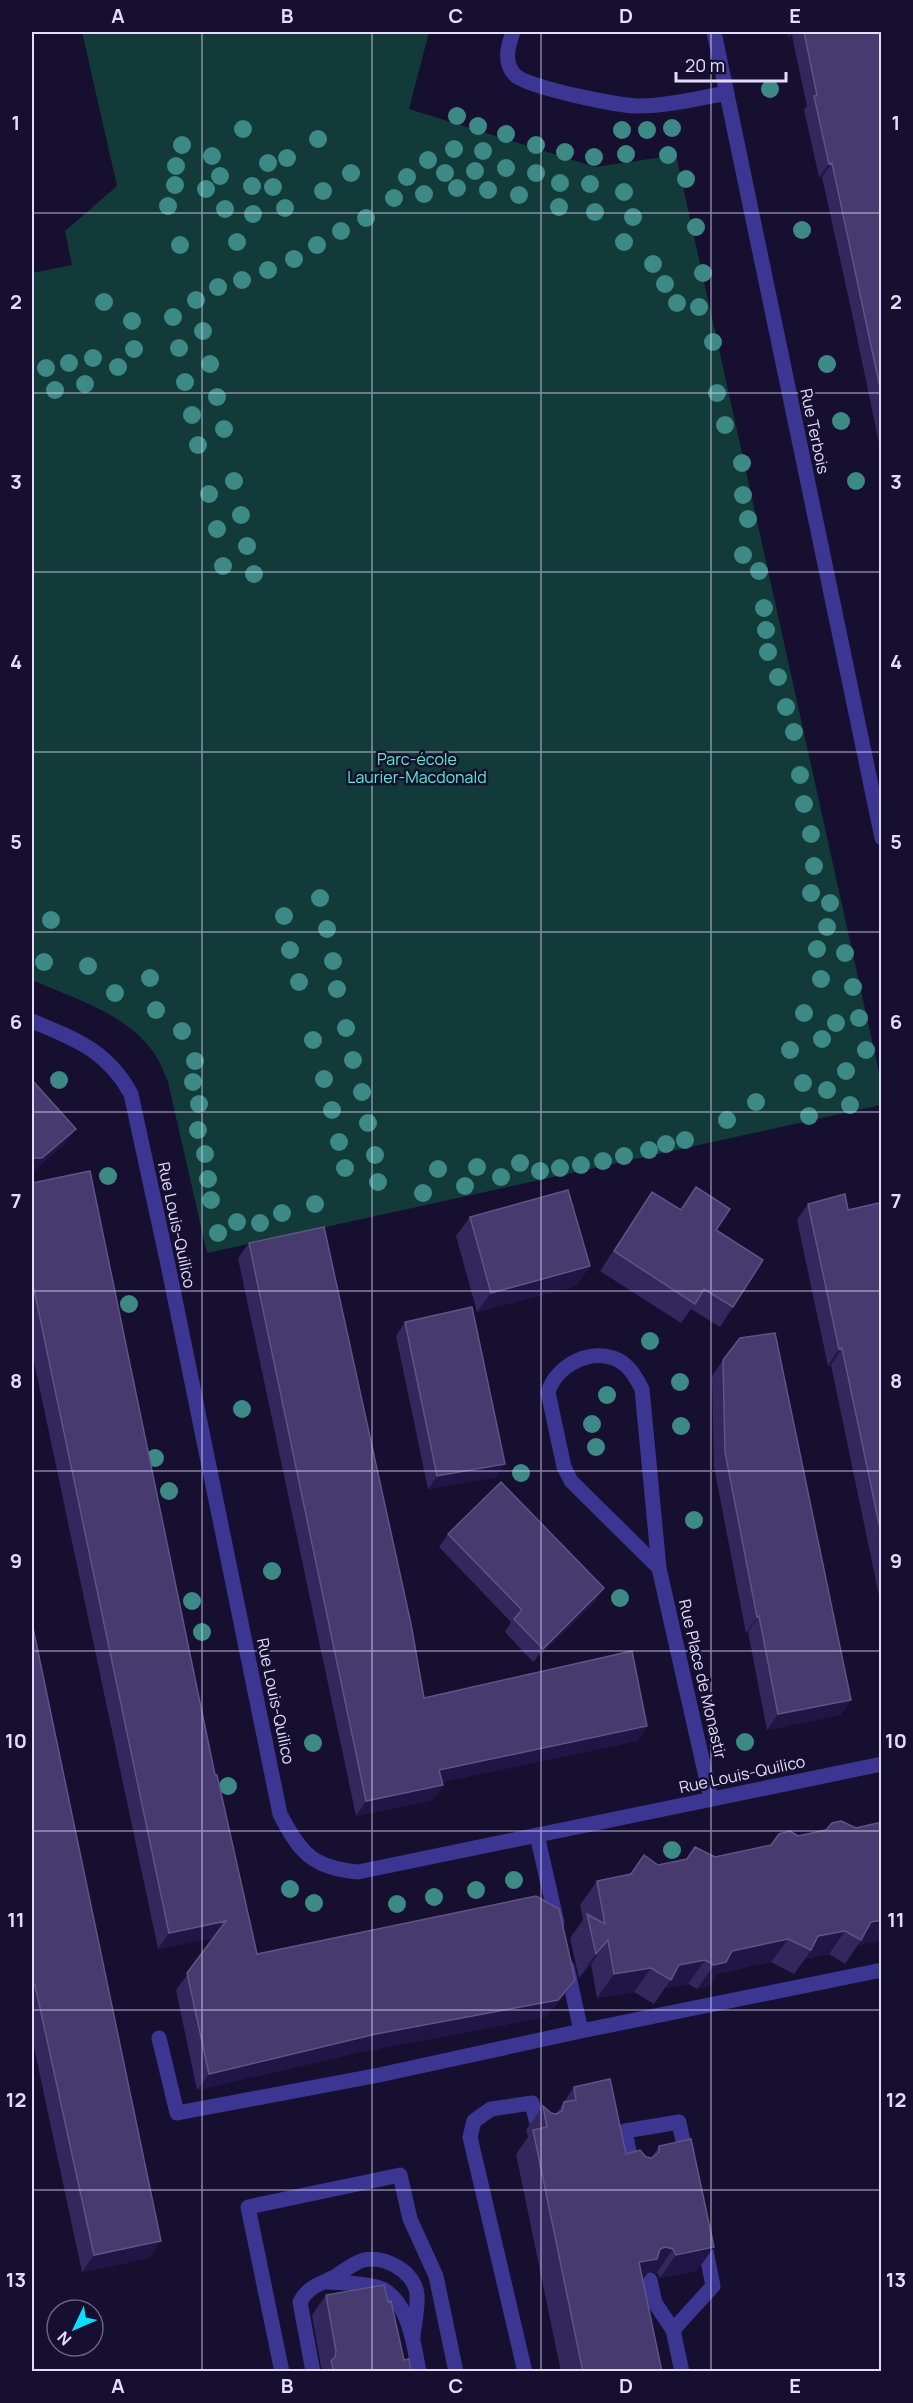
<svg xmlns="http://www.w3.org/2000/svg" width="913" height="2403" font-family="Manrope,sans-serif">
<rect width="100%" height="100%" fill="#160f2f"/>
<!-- green -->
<path fill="#113a39" d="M82,32H429L409,109L595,167L676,155L881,1081V1105L207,1253L168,1082C164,1073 161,1064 156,1056C129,1014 75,999 32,980V273L72,265L65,231L117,186Z"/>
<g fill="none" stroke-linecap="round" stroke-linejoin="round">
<!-- lane -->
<path stroke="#3c3692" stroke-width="15" d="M513,32C508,46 503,62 515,75C526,87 622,107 640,106C669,106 699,98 727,93
M537,1835L557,1923
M581,2031L882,1970
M159,2038L177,2113L379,2075L581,2031L567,1967
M633,2172L625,2131L679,2122L687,2160
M650,2280L655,2303L673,2330
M326,2282C343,2283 361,2283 377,2287C408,2296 414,2345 419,2372
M282,2372L248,2207L400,2175L410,2219L436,2276L456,2372
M313,2372L300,2302C308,2286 321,2284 336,2276C344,2271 355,2262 364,2260C385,2255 416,2273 417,2295C418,2309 414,2324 413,2337
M525,2372L470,2137L474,2121L491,2109L532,2103L538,2128
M682,2372L673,2330L713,2286L703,2236"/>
<!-- street -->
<path stroke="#3c3692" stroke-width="15" d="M714,32L882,838
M32,1021C75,1039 107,1050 131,1094L168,1265L280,1814C300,1853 313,1868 358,1872L882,1764
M659,1568L571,1481L564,1467L548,1392C557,1365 591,1347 618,1360C630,1366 636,1378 642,1389L659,1568L711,1799"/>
</g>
<!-- trees -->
<g fill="#3c8985">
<circle cx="770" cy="89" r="9"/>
<circle cx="457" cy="116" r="9"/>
<circle cx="478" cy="126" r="9"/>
<circle cx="672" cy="128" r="9"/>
<circle cx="243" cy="129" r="9"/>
<circle cx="622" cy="130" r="9"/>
<circle cx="647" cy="130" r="9"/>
<circle cx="506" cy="134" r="9"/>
<circle cx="318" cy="139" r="9"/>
<circle cx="182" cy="145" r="9"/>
<circle cx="536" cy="145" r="9"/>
<circle cx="454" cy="149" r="9"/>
<circle cx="483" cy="151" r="9"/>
<circle cx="565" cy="152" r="9"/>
<circle cx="626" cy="154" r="9"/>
<circle cx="668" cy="155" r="9"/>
<circle cx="212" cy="156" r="9"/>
<circle cx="594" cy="157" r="9"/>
<circle cx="287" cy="158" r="9"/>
<circle cx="428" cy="160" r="9"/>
<circle cx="268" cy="163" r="9"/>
<circle cx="176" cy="166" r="9"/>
<circle cx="506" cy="168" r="9"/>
<circle cx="475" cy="171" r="9"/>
<circle cx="351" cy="173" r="9"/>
<circle cx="445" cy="173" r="9"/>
<circle cx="536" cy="173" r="9"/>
<circle cx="220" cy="176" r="9"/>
<circle cx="407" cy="177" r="9"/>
<circle cx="686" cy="179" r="9"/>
<circle cx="560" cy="183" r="9"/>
<circle cx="590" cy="184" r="9"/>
<circle cx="175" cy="185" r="9"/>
<circle cx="252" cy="186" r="9"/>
<circle cx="273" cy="187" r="9"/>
<circle cx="457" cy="188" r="9"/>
<circle cx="206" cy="189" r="9"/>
<circle cx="488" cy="190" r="9"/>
<circle cx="323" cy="191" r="9"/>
<circle cx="624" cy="192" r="9"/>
<circle cx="424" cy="194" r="9"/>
<circle cx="519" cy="195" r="9"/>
<circle cx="394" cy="198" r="9"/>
<circle cx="168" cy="206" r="9"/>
<circle cx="559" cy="207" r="9"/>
<circle cx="285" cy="208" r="9"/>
<circle cx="225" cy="209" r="9"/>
<circle cx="595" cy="212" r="9"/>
<circle cx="253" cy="214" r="9"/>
<circle cx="633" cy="217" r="9"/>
<circle cx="366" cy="218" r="9"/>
<circle cx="696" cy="227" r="9"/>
<circle cx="802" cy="230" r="9"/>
<circle cx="341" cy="231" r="9"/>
<circle cx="237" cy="242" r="9"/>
<circle cx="624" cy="242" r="9"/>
<circle cx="180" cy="245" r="9"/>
<circle cx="317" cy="245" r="9"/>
<circle cx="294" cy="259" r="9"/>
<circle cx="653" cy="264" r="9"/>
<circle cx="268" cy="270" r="9"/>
<circle cx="703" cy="273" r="9"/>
<circle cx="242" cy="280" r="9"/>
<circle cx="665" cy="284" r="9"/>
<circle cx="218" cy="287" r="9"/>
<circle cx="196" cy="300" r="9"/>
<circle cx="104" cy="302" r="9"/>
<circle cx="677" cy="303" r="9"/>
<circle cx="699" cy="307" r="9"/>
<circle cx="173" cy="317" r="9"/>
<circle cx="132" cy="321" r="9"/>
<circle cx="203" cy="331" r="9"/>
<circle cx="713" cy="342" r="9"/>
<circle cx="179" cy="348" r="9"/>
<circle cx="134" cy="349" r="9"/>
<circle cx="93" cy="358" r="9"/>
<circle cx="69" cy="363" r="9"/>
<circle cx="210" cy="364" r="9"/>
<circle cx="827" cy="364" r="9"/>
<circle cx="118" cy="367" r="9"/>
<circle cx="46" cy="368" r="9"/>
<circle cx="185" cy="382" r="9"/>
<circle cx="85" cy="384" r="9"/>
<circle cx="55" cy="390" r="9"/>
<circle cx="717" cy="393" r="9"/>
<circle cx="217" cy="397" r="9"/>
<circle cx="192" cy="415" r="9"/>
<circle cx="841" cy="421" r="9"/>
<circle cx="725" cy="425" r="9"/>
<circle cx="224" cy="429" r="9"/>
<circle cx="198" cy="445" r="9"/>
<circle cx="742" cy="463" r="9"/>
<circle cx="234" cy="481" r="9"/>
<circle cx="856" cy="481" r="9"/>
<circle cx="209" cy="494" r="9"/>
<circle cx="743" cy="495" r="9"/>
<circle cx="241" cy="515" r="9"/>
<circle cx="748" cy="519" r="9"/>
<circle cx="217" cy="529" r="9"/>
<circle cx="247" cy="546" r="9"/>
<circle cx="743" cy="555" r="9"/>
<circle cx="223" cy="566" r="9"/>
<circle cx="759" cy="571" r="9"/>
<circle cx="254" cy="574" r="9"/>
<circle cx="764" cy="608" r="9"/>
<circle cx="766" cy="630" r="9"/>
<circle cx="768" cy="652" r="9"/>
<circle cx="778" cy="677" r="9"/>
<circle cx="786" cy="707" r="9"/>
<circle cx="794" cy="732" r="9"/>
<circle cx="800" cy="775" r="9"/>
<circle cx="804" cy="804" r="9"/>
<circle cx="811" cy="834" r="9"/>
<circle cx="814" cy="866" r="9"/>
<circle cx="811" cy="893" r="9"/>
<circle cx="320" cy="898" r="9"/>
<circle cx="830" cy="903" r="9"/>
<circle cx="284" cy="916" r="9"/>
<circle cx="51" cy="920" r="9"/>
<circle cx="827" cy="927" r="9"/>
<circle cx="327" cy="929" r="9"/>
<circle cx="817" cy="949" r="9"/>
<circle cx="290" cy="950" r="9"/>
<circle cx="845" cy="953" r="9"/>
<circle cx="333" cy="961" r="9"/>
<circle cx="44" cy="962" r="9"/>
<circle cx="88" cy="966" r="9"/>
<circle cx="150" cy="978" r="9"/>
<circle cx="821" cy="979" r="9"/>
<circle cx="299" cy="982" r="9"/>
<circle cx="853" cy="987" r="9"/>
<circle cx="337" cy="989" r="9"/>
<circle cx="115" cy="993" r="9"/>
<circle cx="156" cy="1010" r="9"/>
<circle cx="804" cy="1013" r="9"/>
<circle cx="859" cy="1018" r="9"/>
<circle cx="836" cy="1023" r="9"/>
<circle cx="346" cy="1028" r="9"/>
<circle cx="182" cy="1031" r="9"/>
<circle cx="822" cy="1039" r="9"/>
<circle cx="313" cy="1040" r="9"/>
<circle cx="790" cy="1050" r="9"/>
<circle cx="866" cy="1050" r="9"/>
<circle cx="353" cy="1060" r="9"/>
<circle cx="195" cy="1061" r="9"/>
<circle cx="846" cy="1071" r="9"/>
<circle cx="324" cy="1079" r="9"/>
<circle cx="59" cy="1080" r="9"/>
<circle cx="193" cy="1082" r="9"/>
<circle cx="803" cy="1083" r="9"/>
<circle cx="827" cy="1090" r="9"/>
<circle cx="362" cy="1092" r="9"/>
<circle cx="756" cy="1102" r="9"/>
<circle cx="199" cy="1104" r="9"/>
<circle cx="850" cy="1105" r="9"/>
<circle cx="332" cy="1110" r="9"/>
<circle cx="809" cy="1116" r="9"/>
<circle cx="727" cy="1120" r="9"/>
<circle cx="368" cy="1123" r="9"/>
<circle cx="198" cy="1130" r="9"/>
<circle cx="685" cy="1140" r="9"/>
<circle cx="339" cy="1142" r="9"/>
<circle cx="666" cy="1144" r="9"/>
<circle cx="649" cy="1150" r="9"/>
<circle cx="205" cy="1154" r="9"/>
<circle cx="375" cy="1155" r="9"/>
<circle cx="624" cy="1156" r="9"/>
<circle cx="603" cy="1161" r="9"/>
<circle cx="520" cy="1163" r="9"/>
<circle cx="581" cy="1165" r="9"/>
<circle cx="477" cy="1167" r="9"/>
<circle cx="345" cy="1168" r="9"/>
<circle cx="560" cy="1168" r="9"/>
<circle cx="438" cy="1169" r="9"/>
<circle cx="540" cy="1171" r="9"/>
<circle cx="108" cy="1176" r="9"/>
<circle cx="501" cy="1177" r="9"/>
<circle cx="208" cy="1179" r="9"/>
<circle cx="378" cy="1182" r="9"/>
<circle cx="465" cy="1186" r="9"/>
<circle cx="423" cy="1193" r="9"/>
<circle cx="211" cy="1200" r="9"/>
<circle cx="315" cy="1204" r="9"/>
<circle cx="282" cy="1213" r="9"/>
<circle cx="237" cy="1222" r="9"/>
<circle cx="260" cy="1223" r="9"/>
<circle cx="218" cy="1233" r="9"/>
<circle cx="129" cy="1304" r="9"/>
<circle cx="650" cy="1341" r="9"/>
<circle cx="680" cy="1382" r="9"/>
<circle cx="607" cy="1395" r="9"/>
<circle cx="242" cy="1409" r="9"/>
<circle cx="592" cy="1424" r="9"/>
<circle cx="681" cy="1426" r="9"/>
<circle cx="596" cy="1447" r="9"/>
<circle cx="155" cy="1458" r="9"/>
<circle cx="521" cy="1473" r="9"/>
<circle cx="169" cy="1491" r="9"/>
<circle cx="694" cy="1520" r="9"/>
<circle cx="272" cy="1571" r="9"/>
<circle cx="620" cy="1598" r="9"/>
<circle cx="192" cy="1601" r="9"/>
<circle cx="202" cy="1632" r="9"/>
<circle cx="745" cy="1742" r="9"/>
<circle cx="313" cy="1743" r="9"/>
<circle cx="228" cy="1786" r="9"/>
<circle cx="672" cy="1850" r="9"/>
<circle cx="514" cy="1880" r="9"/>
<circle cx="290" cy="1889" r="9"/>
<circle cx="476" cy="1890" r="9"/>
<circle cx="434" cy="1897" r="9"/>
<circle cx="314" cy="1903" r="9"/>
<circle cx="397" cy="1904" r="9"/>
</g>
<!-- wall -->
<path fill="#33275e" d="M787,32H882V458L854,323L822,177H819L804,110L807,106L792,36L788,37Z
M32,1183L215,1775L257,1954L563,1997L546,2017L365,2051L197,2090L176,1990L214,1938L158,1949L32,1352Z
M696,1187L716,1230L733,1307L720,1327L691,1309L681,1323L600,1271L652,1192L680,1210Z
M808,1204L848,1210L882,1213V1610L831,1365L828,1366L797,1220Z
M470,1217L590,1266L576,1286L477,1312L456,1236Z
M249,1243L424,1698L647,1726L637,1741L442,1782L443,1785L432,1800L356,1816L238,1258Z
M405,1322L496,1477L428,1489L396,1336Z
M723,1360L851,1700L840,1715L767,1730L748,1632L746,1633L714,1467L712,1376Z
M448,1534L595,1602L533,1662L505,1632L511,1622L439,1547Z
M32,1623L161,2241L149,2258L82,2272L32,2038Z
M882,1822V1940L858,1945L845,1964L829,1954L805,1959L794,1974L771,1962L717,1974L709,1986L697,1989L688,1984L665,1988L654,2004L634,1992L597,1998L591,1964L579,1978L570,1938L583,1920L580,1905L597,1881L630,1874L644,1855L658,1865L715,1857L771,1845L798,1836L856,1828Z
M574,2087L626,2154L651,2158L659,2146L697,2271L660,2278L657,2273L649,2271L643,2279L662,2372H561L516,2154L528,2137L526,2130L543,2106L551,2113L556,2114Z
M326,2295L388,2302L404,2360L411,2372H322L312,2315Z"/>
<!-- shaded-wall -->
<path fill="#201544" d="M791,32H795L792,36L788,37Z
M832,163L822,177H819L829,164Z
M76,1129L66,1143L33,1172H32V1158Z
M590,1266L576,1286L477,1312L491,1293Z
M842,1348L831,1365L828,1366L839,1349Z
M505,1464L496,1477L428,1489L437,1476Z
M604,1588L595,1602L533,1662L543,1649Z
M759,1616L748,1632L746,1633L757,1617Z
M851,1700L840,1715L767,1730L778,1714Z
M647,1726L637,1741L429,1785L439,1770Z
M443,1785L432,1800L356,1816L366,1801Z
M882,1920V1940L858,1945L871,1922Z
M226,1921L215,1938L158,1949L169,1933Z
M845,1931L829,1954L805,1959L811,1950L818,1936Z
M788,1939L771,1962L717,1974L709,1986L697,1989L714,1965L732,1951Z
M608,1940L591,1964L579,1978L596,1954Z
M705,1960L688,1984L665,1988L671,1980L679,1965Z
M651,1968L634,1992L597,1998L614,1974Z
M575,1980L563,1997L546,2017L365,2051L197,2090L209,2074Z
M161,2241L149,2258L82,2272L94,2255Z
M665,2247L673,2249L657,2273L649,2271L641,2282L639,2262Z
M714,2247L697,2271L660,2278L676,2255Z"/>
<!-- building -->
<path fill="#463a6f" stroke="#5e5486" stroke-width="1.5" d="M804,32H882V397L832,163L829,164L814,96L817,95Z
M32,1080L76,1129L42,1158H32Z
M90,1171L215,1775H217L257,1954L536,1896L559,1909L575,1980L558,2000L376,2034L209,2074L187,1973L226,1921L169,1933L32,1280V1183Z
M696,1187L730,1209L716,1230L763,1260L733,1307L704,1289L695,1304L614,1251L652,1192L681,1210Z
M568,1190L590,1266L491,1293L470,1217Z
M845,1194L848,1210L879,1203L882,1213V1538L842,1348L839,1349L808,1204Z
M324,1227L411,1624L424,1698L632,1651L647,1726L439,1770L443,1785L366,1801L249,1243Z
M472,1307L505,1464L437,1476L405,1322Z
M775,1333L851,1700L778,1714L759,1616L757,1617L725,1452L723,1360L740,1338Z
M501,1482L604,1588L543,1649L514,1619L522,1610L448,1534Z
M32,1623L161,2241L94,2255L35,1985L33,1986L32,1978Z
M841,1821L856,1828L882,1822V1920L871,1922L861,1940L845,1931L818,1936L811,1950L788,1939L732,1951L726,1962L714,1965L705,1960L679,1965L671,1980L651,1968L614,1974L608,1940L596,1954L587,1914L605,1924L597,1881L631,1874L644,1855L658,1865L687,1859L695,1847L715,1857L771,1845L779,1834L790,1831L798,1836L826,1830L832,1823Z
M610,2079L626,2154L640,2150L646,2157L652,2158L659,2152V2146L691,2139L714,2247L676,2255L673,2249L665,2247L660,2249L657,2259L639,2262L662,2372H583L533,2130L547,2127L543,2106L551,2113L556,2114L562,2111L564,2102L576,2100L574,2087Z
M384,2285L388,2302L391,2301L404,2360L409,2359L411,2372H334L331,2361L335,2357L336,2351L326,2295Z"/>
<!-- grid -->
<path fill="none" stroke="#e2ddff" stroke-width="1.5" stroke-opacity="0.55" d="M202,32V2372M372,32V2372M541,32V2372M711,32V2372M32,213H882M32,393H882M32,572H882M32,752H882M32,932H882M32,1112H882M32,1291H882M32,1471H882M32,1651H882M32,1831H882M32,2010H882M32,2190H882"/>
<g text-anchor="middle" stroke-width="5" stroke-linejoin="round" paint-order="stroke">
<!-- street labels -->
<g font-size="16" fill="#e2ddff" stroke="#160f2f">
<text transform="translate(815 431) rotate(78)" y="6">Rue Terbois</text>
<text transform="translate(177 1225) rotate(78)" y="6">Rue Louis-Quilico</text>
<text transform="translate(703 1679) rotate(77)" y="6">Rue Place de Monastir</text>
<text transform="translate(276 1701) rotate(78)" y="6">Rue Louis-Quilico</text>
<text transform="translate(742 1774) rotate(-12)" y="6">Rue Louis-Quilico</text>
</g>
<!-- park labels -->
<g font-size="16" fill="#5ceccc" stroke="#160f2f">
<text x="417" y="765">Parc-école<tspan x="417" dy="18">Laurier-Macdonald</tspan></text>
</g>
</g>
<!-- border -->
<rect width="913" height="2403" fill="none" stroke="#160f2f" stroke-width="66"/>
<!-- north arrow -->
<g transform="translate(75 2328) rotate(226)"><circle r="28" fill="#160f2f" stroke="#686182" stroke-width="1.5"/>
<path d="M0-4.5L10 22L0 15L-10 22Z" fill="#09dfff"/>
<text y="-9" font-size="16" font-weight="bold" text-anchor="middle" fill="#e2ddff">N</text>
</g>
<!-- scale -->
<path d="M676 72v9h110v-9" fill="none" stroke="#e2ddff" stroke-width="3"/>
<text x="685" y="72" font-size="18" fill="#e2ddff" stroke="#160f2f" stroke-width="4.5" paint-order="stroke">20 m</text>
<rect x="33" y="33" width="847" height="2337" fill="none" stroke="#e2ddff" stroke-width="2"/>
<g font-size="20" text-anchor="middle" font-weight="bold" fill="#e2ddff">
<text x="118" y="23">A</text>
<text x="287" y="23">B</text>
<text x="456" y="23">C</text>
<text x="626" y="23">D</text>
<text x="795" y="23">E</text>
<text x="16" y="130">1</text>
<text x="896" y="130">1</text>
<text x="16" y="309">2</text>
<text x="896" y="309">2</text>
<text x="16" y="489">3</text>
<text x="896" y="489">3</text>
<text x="16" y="669">4</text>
<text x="896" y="669">4</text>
<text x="16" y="849">5</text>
<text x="896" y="849">5</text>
<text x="16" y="1029">6</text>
<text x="896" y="1029">6</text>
<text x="16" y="1208">7</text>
<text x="896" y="1208">7</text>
<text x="16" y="1388">8</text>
<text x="896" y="1388">8</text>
<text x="16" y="1568">9</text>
<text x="896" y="1568">9</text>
<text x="16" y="1748">10</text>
<text x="896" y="1748">10</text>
<text x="16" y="1927">11</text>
<text x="896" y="1927">11</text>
<text x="16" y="2107">12</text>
<text x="896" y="2107">12</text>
<text x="16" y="2287">13</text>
<text x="896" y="2287">13</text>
<text x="118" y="2393">A</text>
<text x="287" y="2393">B</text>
<text x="456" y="2393">C</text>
<text x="626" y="2393">D</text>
<text x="795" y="2393">E</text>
</g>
</svg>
